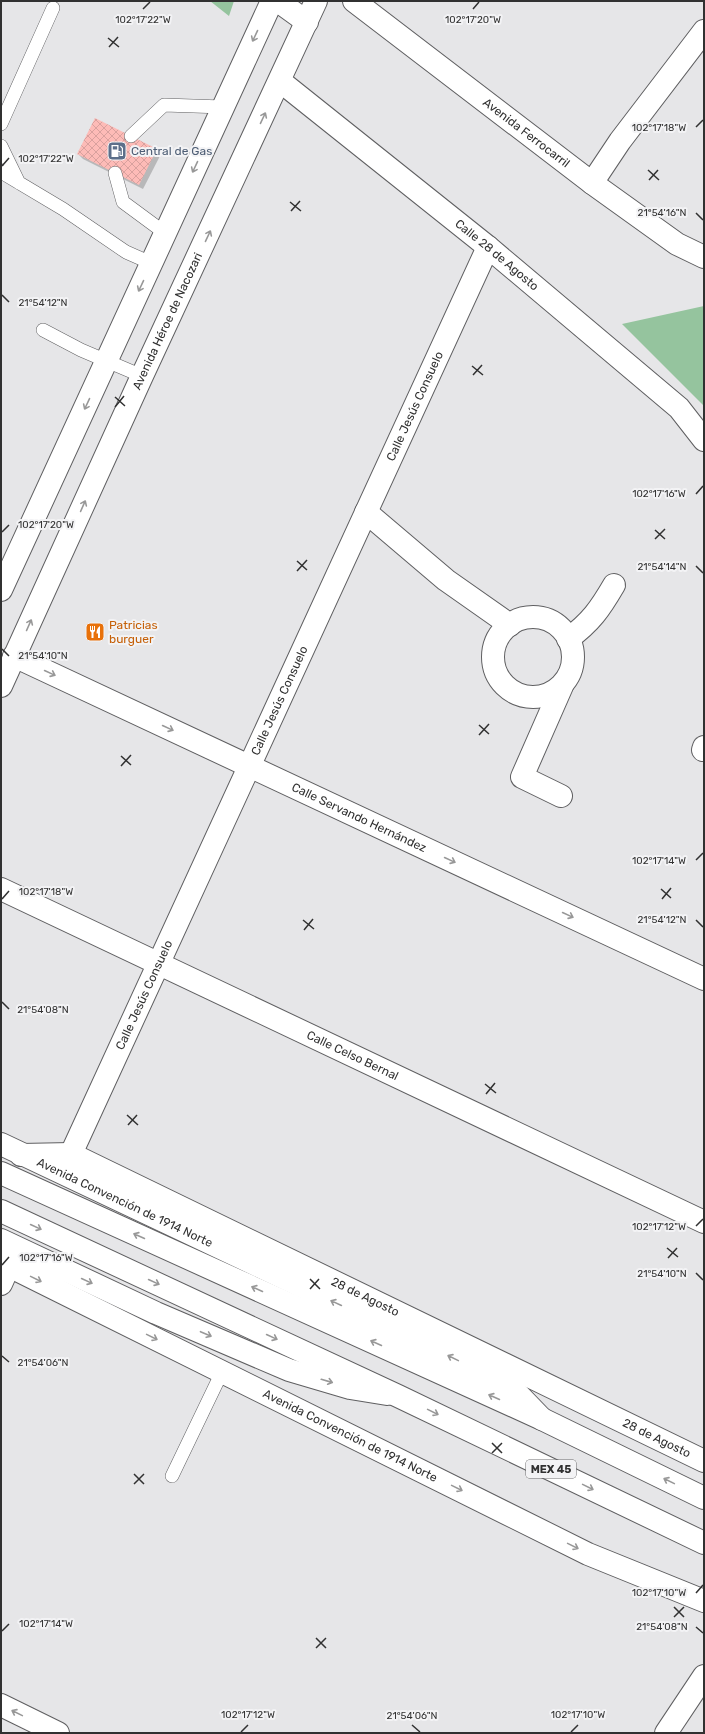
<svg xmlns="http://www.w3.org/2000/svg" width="705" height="1734" font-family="Rubik,sans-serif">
<defs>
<pattern id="building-cross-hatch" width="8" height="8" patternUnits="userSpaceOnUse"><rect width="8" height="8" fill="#fdbbb7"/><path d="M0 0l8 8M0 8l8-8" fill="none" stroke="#d9a19e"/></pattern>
</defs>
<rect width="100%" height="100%" fill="#e6e6e8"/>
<!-- green -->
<path fill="#95c49e" d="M210,1H234L229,16Z
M704,306V406L622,324Z"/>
<!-- shadow -->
<path fill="#0003" d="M156,149L161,154L143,189L83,159L78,154Z"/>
<!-- building -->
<path fill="url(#building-cross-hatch)" d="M95,118L157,149L139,185L77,154Z"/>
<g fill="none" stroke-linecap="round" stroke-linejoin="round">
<!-- service casing -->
<g stroke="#5f5f61" stroke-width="14">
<path id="service" d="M1,124L53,8
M131,136L164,105L223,107
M1,146L19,183
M1,172L63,209L126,252L151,263
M115,173L123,202L165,233
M43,330L81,350L142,376
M172,1476L222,1372"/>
</g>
<!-- minor casing -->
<g stroke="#5f5f61" stroke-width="24">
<g id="minor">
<path d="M278,1L307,22"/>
<path id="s1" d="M354,1L592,183L677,244L704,257"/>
<path id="s2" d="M280,81L488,247L679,408L704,440"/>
<path d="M592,183L620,141L704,31"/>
<path d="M366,512L446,580L510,625"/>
<circle cx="533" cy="657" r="40"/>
<path d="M568,639C591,622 600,609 614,585"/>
<path id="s3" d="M14,656L704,979"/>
<path d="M703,750L704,747"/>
<path d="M561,796L522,777L562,686"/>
<path id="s4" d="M1,889L704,1222"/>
<path id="s5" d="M71,1154L488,247"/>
<path id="s6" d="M21,1155L71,1154L704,1461"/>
<path id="s7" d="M1,1262L588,1554L704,1601"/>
<path d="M1,1284L9,1266"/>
<path d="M1,1705L58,1733"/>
<path d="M666,1733L704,1676"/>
</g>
</g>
<!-- tertiary casing -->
<g stroke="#5f5f61" stroke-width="24">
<g id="tertiary">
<path id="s8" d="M1,1144L453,1358L513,1389L542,1419"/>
<path d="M1,1240L156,1313L289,1370L350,1388L387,1394"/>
</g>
</g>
<!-- secondary casing -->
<g stroke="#5f5f61" stroke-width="24">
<g id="secondary">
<path d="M1,590L272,1"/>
<path id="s9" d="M1,686L142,376L316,1"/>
</g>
</g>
<!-- primary casing -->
<g stroke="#5f5f61" stroke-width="24">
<path id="primary" d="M1,1173L542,1419L704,1498
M1,1211L398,1396L704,1543"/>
</g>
<!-- service -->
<use href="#service" stroke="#fff" stroke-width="13"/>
<!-- minor -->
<use href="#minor" stroke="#fff" stroke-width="22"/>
<!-- tertiary -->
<use href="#tertiary" stroke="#fff" stroke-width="22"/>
<!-- secondary -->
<use href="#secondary" stroke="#fff" stroke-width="22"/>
<!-- primary -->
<use href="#primary" stroke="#fff" stroke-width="22"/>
</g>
<!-- one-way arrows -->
<defs><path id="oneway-shaft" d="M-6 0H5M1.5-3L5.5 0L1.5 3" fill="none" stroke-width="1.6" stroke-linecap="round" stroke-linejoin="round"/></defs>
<g stroke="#989898">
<use href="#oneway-shaft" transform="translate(255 36) rotate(115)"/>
<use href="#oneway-shaft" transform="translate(263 118) rotate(-65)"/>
<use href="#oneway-shaft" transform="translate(195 167) rotate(115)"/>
<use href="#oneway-shaft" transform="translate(208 236) rotate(-65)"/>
<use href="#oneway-shaft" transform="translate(141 286) rotate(115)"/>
<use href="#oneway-shaft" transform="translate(87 404) rotate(115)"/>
<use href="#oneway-shaft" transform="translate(83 506) rotate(-66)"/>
<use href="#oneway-shaft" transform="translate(29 625) rotate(-66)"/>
<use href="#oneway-shaft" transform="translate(50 673) rotate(25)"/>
<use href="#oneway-shaft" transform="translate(168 728) rotate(25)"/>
<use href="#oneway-shaft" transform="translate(450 860) rotate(25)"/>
<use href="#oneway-shaft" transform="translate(568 915) rotate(25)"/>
<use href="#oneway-shaft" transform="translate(36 1227) rotate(25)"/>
<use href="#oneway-shaft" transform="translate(139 1236) rotate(-156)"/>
<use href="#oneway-shaft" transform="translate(36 1279) rotate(26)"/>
<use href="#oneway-shaft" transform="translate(87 1281) rotate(25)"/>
<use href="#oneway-shaft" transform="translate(154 1282) rotate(25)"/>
<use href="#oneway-shaft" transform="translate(257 1289) rotate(-156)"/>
<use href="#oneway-shaft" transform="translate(336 1303) rotate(-155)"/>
<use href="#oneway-shaft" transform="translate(206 1334) rotate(23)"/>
<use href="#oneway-shaft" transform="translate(152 1337) rotate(26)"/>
<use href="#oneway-shaft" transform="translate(272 1337) rotate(25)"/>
<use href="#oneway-shaft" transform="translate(376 1343) rotate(-156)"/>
<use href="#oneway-shaft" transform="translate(453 1358) rotate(-154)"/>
<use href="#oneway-shaft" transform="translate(327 1381) rotate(16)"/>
<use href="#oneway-shaft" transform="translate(494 1397) rotate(-156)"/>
<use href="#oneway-shaft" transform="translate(433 1412) rotate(26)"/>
<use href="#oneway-shaft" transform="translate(669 1481) rotate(-154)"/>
<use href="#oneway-shaft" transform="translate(588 1487) rotate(26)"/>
<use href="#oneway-shaft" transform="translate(457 1488) rotate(26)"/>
<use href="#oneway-shaft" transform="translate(573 1546) rotate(26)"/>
<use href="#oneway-shaft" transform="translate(17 1713) rotate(-154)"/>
</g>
<!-- ticks -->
<path fill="none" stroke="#313131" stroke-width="1.5" d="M143,9L150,2M473,9L479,2M108,38L119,47M109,47L118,37M696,127L703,120M2,166L9,158M648,170L659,180M649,180L658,170M290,202L301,211M291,211L300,201M696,213L703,220M2,295L9,302M472,366L483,375M473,375L482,365M115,397L125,406M115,407L124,396M696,494L703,486M655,530L665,539M2,532L9,525M655,539L665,529M297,561L307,570M696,566L703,573M297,571L307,560M2,649L9,656M479,725L489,734M479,735L489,724M121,756L131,765M121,766L131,755M696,860L703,853M661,889L671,898M2,899L9,891M662,899L671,888M303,920L314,929M696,920L703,927M304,930L313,919M2,1002L9,1009M485,1084L496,1093M486,1094L495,1083M127,1115L138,1125M128,1125L137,1115M696,1226L703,1219M667,1248L678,1257M668,1258L677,1248M2,1265L9,1257M696,1273L703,1280M310,1279L320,1289M310,1289L319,1279M2,1356L9,1362M492,1443L502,1453M492,1453L502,1443M134,1474L144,1484M134,1484L144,1474M696,1593L703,1585M674,1607L684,1617M674,1617L684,1607M696,1627L703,1633M2,1631L9,1624M316,1638L326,1648M316,1648L326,1638M412,1725L420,1732M241,1732L248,1725M571,1732L578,1725"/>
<!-- icons -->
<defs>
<g id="fuel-square" transform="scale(1)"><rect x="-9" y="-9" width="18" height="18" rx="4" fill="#5c6f8a" stroke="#f3f3f5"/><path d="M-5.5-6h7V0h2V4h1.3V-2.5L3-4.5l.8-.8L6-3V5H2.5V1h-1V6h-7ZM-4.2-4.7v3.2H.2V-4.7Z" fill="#fff"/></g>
<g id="restaurant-square" transform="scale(1)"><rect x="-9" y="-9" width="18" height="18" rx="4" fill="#e8710a" stroke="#f3f3f5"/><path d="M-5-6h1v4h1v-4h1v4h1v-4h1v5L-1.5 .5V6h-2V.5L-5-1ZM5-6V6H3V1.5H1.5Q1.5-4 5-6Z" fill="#fff"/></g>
</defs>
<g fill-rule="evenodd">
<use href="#fuel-square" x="117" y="151"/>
<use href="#restaurant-square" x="95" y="632"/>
</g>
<g text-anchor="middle" stroke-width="4" stroke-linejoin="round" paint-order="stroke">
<!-- shield labels -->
<rect fill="#f3f3f5" stroke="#6b6b6c" stroke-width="1" x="526" y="1460" width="50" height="18" rx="3"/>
<g font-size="11" font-weight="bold" fill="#313131">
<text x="551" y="1473">MEX 45</text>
</g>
<!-- street labels -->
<g font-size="12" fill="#313131" stroke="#f3f3f5">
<text dy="4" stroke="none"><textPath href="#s1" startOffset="217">Avenida Ferrocarril</textPath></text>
<text dy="4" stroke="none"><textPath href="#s2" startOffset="278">Calle 28 de Agosto</textPath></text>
<text dy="4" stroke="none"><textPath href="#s9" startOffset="401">Avenida Héroe de Nacozari</textPath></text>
<text dy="4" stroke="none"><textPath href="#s5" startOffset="823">Calle Jesús Consuelo</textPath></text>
<text dy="4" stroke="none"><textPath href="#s5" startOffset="499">Calle Jesús Consuelo</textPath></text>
<text dy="4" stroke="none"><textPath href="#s3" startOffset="381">Calle Servando Hernández</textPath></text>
<text dy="4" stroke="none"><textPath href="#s5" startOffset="175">Calle Jesús Consuelo</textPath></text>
<text dy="4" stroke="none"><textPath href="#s4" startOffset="389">Calle Celso Bernal</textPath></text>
<text dy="4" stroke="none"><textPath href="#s8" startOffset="137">Avenida Convención de 1914 Norte</textPath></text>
<text dy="4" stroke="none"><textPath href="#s6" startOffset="377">28 de Agosto</textPath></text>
<text dy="4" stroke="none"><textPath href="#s7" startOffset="390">Avenida Convención de 1914 Norte</textPath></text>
<text dy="4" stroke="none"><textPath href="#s6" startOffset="701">28 de Agosto</textPath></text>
</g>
<!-- service labels -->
<g font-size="12" fill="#4e5e75" stroke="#f3f3f5" text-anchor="start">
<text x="131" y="155">Central de Gas</text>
</g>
<!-- food labels -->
<g font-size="12" fill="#c56008" stroke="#f3f3f5" text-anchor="start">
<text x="109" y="629">Patricias<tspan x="109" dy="14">burguer</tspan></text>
</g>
</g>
<g font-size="10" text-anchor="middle" fill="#313131" stroke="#f3f3f5" stroke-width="4" stroke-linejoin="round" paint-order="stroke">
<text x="143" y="23">102°17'22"W</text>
<text x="473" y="23">102°17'20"W</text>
<text x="659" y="131">102°17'18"W</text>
<text x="46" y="162">102°17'22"W</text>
<text x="662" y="216">21°54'16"N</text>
<text x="43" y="306">21°54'12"N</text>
<text x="659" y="497">102°17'16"W</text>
<text x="46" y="528">102°17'20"W</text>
<text x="662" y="570">21°54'14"N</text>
<text x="43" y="659">21°54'10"N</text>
<text x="659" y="864">102°17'14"W</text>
<text x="46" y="895">102°17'18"W</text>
<text x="662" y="923">21°54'12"N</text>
<text x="43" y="1013">21°54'08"N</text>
<text x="659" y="1230">102°17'12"W</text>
<text x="46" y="1261">102°17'16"W</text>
<text x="662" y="1277">21°54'10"N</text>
<text x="43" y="1366">21°54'06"N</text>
<text x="659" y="1596">102°17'10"W</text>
<text x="46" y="1627">102°17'14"W</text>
<text x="662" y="1630">21°54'08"N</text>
<text x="248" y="1718">102°17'12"W</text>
<text x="578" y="1718">102°17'10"W</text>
<text x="412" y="1719">21°54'06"N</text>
</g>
<!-- border -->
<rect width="705" height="1734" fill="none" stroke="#313131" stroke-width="4"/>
</svg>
